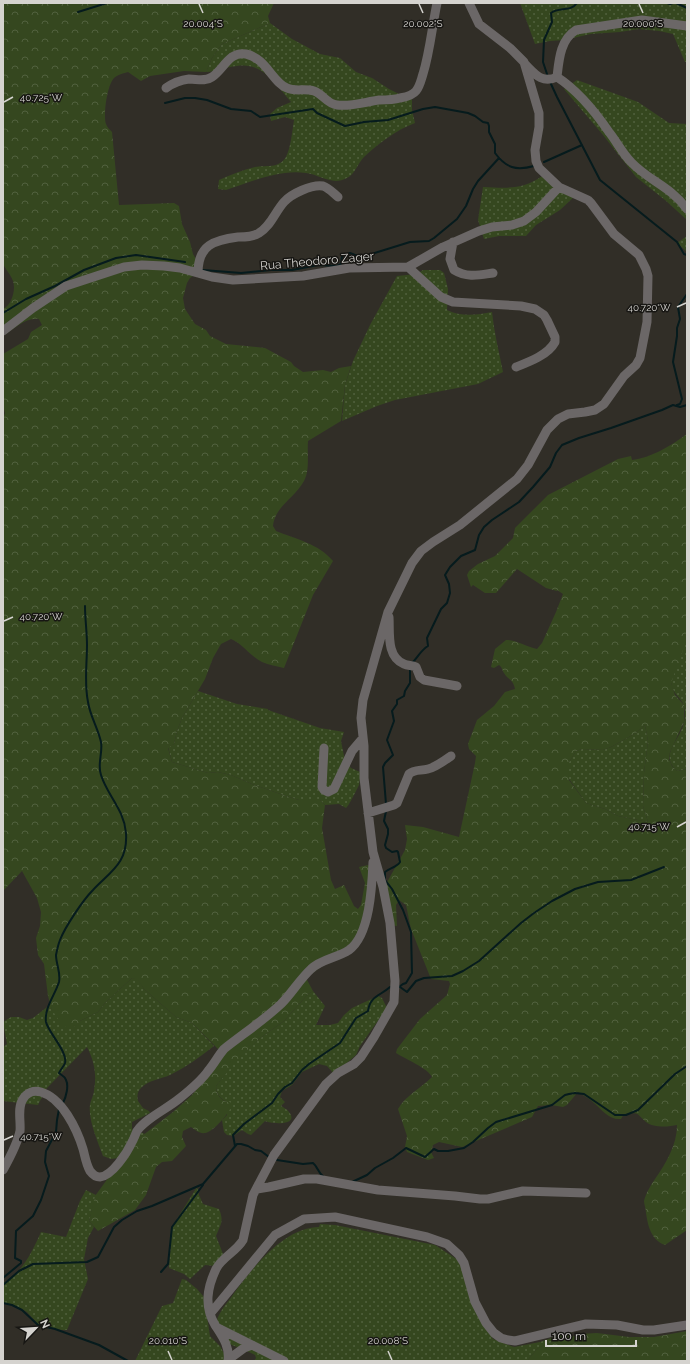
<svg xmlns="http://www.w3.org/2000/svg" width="690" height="1364" font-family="Raleway,sans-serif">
<defs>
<pattern id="grass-dots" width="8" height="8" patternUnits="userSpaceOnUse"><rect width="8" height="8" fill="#35471f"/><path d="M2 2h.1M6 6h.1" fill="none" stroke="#51613e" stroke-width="1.8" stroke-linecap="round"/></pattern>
<pattern id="forest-crowns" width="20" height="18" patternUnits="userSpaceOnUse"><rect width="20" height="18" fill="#35471f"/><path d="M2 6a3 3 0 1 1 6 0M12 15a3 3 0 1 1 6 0" fill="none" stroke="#51613e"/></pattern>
</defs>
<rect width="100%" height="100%" fill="#312e27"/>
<!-- grass -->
<path fill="url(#grass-dots)" d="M520,3H568L572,4L687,3V62H685L673,34L659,31L639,29L620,32L591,34L564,40L550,41L535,44Z
M270,23L292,39L320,54L340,58L356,72L372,78L389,89L405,97H412V110L415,123C396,130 379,143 364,157C358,163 355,174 347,178C332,186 321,175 306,173C279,169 251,182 226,190L218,189L219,180C230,175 243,170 255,167C265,165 279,169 286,157C291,147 292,132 294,120L285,117L271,121L270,114L277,108L291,102C275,84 263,62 237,66C226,67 216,72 206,72L212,58L222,44Z
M577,80L638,102L669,123L687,124V220L665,200L636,177L603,135L564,89Z
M542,176L574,197L560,210L536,225L526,236H499L484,239L478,220L483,187C506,188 523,190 542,176Z
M687,236V252L677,243Z
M423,270H440L444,273L448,289L447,310C461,317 477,315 492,312C494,332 499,352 503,372L478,384L395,400L377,406L342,421L345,385L353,361L370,325L397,276L417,274Z
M687,639V769L677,771C658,754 681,740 684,722C685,718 685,710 684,706C682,698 671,693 671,682C671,676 683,646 687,639Z
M198,691L237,704L268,709V710L320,728L344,732L341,741L345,761L351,768L360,772C360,776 360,781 359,785C357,789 349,806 346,808L339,804L325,805L320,800H299L286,796L252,784L231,775L218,772L208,773L172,762L168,747L174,744L177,731L182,718Z
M645,725L648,741L644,773L643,806L648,822L618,816L605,809L586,803L569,779V762L576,751L582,749L603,750L611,747L636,733Z
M132,978L138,979L144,989L176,1017L192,1023L214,1046C200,1057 186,1067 170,1075C161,1079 149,1080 142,1087C137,1091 137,1096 138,1101L143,1108L149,1111L150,1113L132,1122V1129L145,1134L129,1146L118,1158L111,1159L103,1156C98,1142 88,1120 90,1105C91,1099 94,1095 94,1090C97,1075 94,1060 87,1047L46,1089L38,1105L3,1101V1047L7,1044L3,1022L11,1017H19L27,1020L33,1018L51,1004L52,1010L80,1021L98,1012L105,1003Z
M313,991L325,1006L316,1025H330L338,1023L344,1015L352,1008L378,996L382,998L387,1008L360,1046L356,1055L334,1074L327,1066L319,1064L302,1072L292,1085L282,1091L280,1097L285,1102L281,1106C284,1108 287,1109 289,1112C300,1126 271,1124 265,1121L251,1135L248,1134L242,1130L233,1136L227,1135L224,1132L222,1120L227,1115V1102C220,1099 216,1093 216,1086L236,1060L259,1039L284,1021L308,994Z
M197,1187L199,1195L203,1204L219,1209C224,1221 221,1224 216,1236L223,1254L215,1266L205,1265L190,1279L184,1274L169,1268L172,1227Z
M86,1190L96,1195L89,1221L94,1227L88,1238L84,1259L88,1279L67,1330C57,1331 50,1325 40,1326L27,1312L18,1307L3,1303V1283C23,1272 32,1252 41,1232L66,1237L80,1201Z
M320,1224L335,1225L435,1245L458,1260L464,1268L482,1321L493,1339L514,1347L540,1342L571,1331L572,1337L546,1344L537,1349L527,1361H254L256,1358L255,1355L245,1350L224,1342L215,1329C216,1325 217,1320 218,1317C221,1310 226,1304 230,1299C249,1272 283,1227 319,1227Z
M182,1279L186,1280L197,1289L204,1297L210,1336L220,1346L228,1361H135L162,1306L173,1303Z"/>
<!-- forest -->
<path fill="url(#forest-crowns)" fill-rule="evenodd" d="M3,3H274L268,16L270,23L222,44L212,58L206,72L184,71L150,76L141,81L128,72C124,73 117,75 114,78C107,85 103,116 106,124C107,127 110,130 112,132L119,205L174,203L179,206L182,224L190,242L193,254L196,259V274L190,278L187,283L183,298L185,309L195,324L206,330L210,336L226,344L265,348L291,362L294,366L303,372L323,370L331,372L339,368L351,366L345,385L341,421L308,441C307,454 310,470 304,481C294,499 275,506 273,526L276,531C296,539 319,544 333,561L313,595L284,668C277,666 269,665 262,662C250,656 243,644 231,639L221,644L213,658L205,679L182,718L177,731L174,744L168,748L172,762L208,773L218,772L231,775L252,784L286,796L299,800H320L325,805L322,828L331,880L335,889L344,885L354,906L358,909L361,905L365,883L359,867L368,865L371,869L360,938L306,978L313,991L308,994L284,1021L259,1039L237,1060L216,1086C216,1094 221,1102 230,1102L232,1104C231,1112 212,1133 205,1133C200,1134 195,1130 191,1127L183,1131L182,1137L186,1146L172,1161L162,1162L156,1167L146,1195L135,1210L98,1231L89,1221L95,1196L114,1170L129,1146L173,1112L191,1096L206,1079L220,1051L192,1023L176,1017L144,989L138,980L132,978L105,1003L98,1012L80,1021L78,1026L69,1028L63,1026L52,1010L48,996L44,964L38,955L36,938L40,926L41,912L37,898L22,871L3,891V418L5,413L3,406V354L28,339L31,332L42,325L39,319C26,317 14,329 3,336V309C12,305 16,289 13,281C11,275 6,270 3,264Z
M687,434V639L671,683L675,695L684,705V722L670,752L669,759L672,766L677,771L687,769V1230L665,1245C651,1240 648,1226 646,1213C646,1209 644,1204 644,1201C646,1193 651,1185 655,1179C666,1163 677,1145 677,1125C668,1127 654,1128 646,1122C636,1113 640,1112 624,1114L621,1119C609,1120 602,1110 594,1103C590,1099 583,1095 578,1092L567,1105L563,1107L551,1105L538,1106L532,1117L462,1147L439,1142L433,1145L431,1152L434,1158L428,1160L407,1152L405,1147L407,1136L398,1109C406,1095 420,1089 432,1077C429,1069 404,1058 396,1053L397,1049L420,1019L447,995L450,984L449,981L431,979L411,929L406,905L399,900L396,905L397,926L387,925L386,884L405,850L407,839L405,825L423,827L459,837L475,763L476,756L469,749L468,744L477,720L494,706L505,692L515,689C513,679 508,680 504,673C502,670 502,667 499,665L494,668L491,667L495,649L506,640C517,640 526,647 537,649L542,643L556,612L563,594L557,590V591L546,588L517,569L496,593H485L473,585L471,587L467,575L469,571L478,564L495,556L513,538L515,528L548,495L618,459L631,456L632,460C651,458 672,445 687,434ZM645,725L648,741L644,773L643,806L648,822L618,816L605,809L586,803L569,780V762L576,751L582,749L603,750L611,747L636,733Z
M687,1331V1361H527L537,1349L546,1344L581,1334L597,1333L629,1337H654Z"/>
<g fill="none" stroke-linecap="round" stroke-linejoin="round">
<!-- stream -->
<path stroke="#061b1d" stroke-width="2" d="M667,3L670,4L673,3
M676,3L687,8
M78,12L107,3
M547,74L543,62L544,40L552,22L551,13C559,7 571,12 577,3
M551,84L557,97L600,180L677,242L684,254L687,255
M165,103L185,98H195L207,100L231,109L251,111L260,117L313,109L317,113L345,126L364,122L388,120L423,109L435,107L468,113L475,116L483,122L488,123L489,126V132L495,144V153C506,168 516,171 534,166
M544,162L582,145
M203,270L241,273L271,270H292L318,265L337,266L341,264L342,256L350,253L355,255L365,256L410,242L429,241L434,238L457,219L466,206L473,189L478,181L499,158
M3,313L26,299L55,286L84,270L116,258L136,255L185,262
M677,405L680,404L682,399L673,362L677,336V328L680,319L678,307L687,294
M412,663C418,657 421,650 428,646L427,638L441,609L447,603L450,593L449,584L445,575L450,567L461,556L475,550L479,535L484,527L492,520L519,502L533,487L550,467L556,453L562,445L579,438L611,428L662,410L673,405L680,407L687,405
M386,804L383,767L385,763L393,755L387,740L394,721L392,711L397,704V700L404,696L405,691L410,683V669
M386,811L384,821L388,829V834L385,845L386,848L392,852L397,851L398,852L400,862C397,867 390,868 385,872V880L392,889L403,910L411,932L412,973L406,983L403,984L399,987
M400,987L407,992L416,981L424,978L452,976L463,971L479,961L521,923L534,913L552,901L575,889L598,882L631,880L664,867
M63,1103C66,1097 69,1086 66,1080C65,1076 61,1075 59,1073C61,1069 64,1066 65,1063C68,1052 48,1032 46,1022C44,1008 55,995 59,982C61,973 56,964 56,955C57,950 58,945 60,940C65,927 83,900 93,890C111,871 128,863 126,833C124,809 107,795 101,775C97,764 103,753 101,742C98,728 90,716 88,702C84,683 87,664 87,645C87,632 85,619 85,606
M235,1146L233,1135L244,1124L272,1103L278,1094L285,1087L292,1083L302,1070L309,1064L340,1043L356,1018L368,1011C370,996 380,996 390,987
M277,1160L303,1164L313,1163C318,1167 318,1173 323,1176
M352,1182L367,1175L375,1168L393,1158L406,1148L425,1157L434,1149L438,1151H448L464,1148L473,1142L488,1128L496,1122L552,1105L565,1095L569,1094L575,1093L584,1094L615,1115H626L638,1110L675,1074L687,1066
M161,1272L168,1264L172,1227L203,1185
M3,1278L21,1263V1261L15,1258L16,1231L33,1216L41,1200L49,1176L45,1162L46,1151L56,1132L57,1120L59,1109
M3,1285L19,1271L33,1264L87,1262L98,1257L114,1227L122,1220L137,1211L152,1206L203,1184L237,1144H241L248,1146L255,1150L261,1151L269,1157
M3,1303L12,1305L22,1310L38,1325L55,1329L99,1345L128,1361"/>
<!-- minor -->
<path stroke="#6b6767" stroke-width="9" d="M687,26L642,20L576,30C560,40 559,60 557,77C577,90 596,113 609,132C617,142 622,153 631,162C649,181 670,186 687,209
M525,64C535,74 542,84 557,77
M166,88C173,83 180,80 189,79C197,79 205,82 212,77C224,69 229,51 246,54C266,58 273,83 287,88C295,92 305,88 314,91C323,94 327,104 337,105C350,107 365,102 379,100C386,100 393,100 400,98C405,97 412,96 416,91C420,86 421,80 423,74C430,51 432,27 437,3
M453,242L450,259L454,270C467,278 479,275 493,273
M408,267L441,297L453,302L521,306L535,309L544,315L547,320L555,337V342C548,355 529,362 516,367
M198,273C198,245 214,240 238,237C246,237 253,237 259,233C271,226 275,212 284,202C291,194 312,184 323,186C329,188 333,193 338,197
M3,331L33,308L66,286L124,267L142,265L164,266L180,268L212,277L233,280L303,276L349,268L408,267L443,247L479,231L492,227L512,225L524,221L536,212L559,187
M389,617C390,632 386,657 404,664C408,666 412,665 416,667L420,677L424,680L457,686
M324,748L322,787L324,790L328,792L334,789L352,751L363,738
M368,813L394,805L397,803L409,774C414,769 421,771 428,769C436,767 444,761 451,756
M3,1170C8,1161 18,1141 20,1131C21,1121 17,1108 23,1099C27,1092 34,1090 41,1092C62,1098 77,1129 83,1149C85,1156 86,1164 90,1171C93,1175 96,1177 100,1177C112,1176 127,1153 132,1142C134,1139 135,1135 137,1131C146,1118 167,1109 180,1098C190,1090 201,1081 208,1071C214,1064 218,1056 224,1049C243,1034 264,1020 281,1004C292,993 300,979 311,969C321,959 337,958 349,950C370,935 372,886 373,862
M257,1189L269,1187L304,1179H317L378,1190L455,1196L480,1199H488L523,1191L586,1193
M210,1314L275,1235L304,1219L335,1217L427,1237L447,1244L459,1255L464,1263L475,1302L486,1323L494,1333L501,1338L508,1340L515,1341L586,1324L617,1325L643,1330H654L687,1325
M218,1328L284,1361
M229,1359L244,1348L252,1345
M228,1361C230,1346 222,1336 215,1325C204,1306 207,1288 216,1269C222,1257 236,1252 243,1240L253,1195L274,1155L326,1084L338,1073L354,1064L361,1057L374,1037L394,1002L395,981L390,923L383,887L373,852L364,778V746L361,718L363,700L388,612L412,563L421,551L433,542L460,525L517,479L528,465L547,430L558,419L568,414L585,412L595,410L604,404L624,376L636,365L640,358L647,322L648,276L646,269L639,255L614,234L591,203L588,200L559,187L539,168L536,161L535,150L539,127V113L524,62L510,48L479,24L469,3"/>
</g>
<!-- ticks -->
<path fill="none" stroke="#d5d3cf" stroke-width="1.5" d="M199,4L203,13M419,4L423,13M639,4L643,13M4,102L13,97M677,307L686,303M4,621L13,617M677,827L686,822M4,1140L13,1136M168,1351L172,1360M388,1351L392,1360"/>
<g text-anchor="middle" stroke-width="3" stroke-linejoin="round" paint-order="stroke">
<!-- street labels -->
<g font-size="12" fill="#d5d3cf" stroke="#171613">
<text transform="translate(317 261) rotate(-5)" y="4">Rua Theodoro Zager</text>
</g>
</g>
<g font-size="10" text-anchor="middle" fill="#d5d3cf" stroke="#171613" stroke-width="3" stroke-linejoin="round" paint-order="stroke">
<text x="203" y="27">20.004°S</text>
<text x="423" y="27">20.002°S</text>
<text x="643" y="27">20.000°S</text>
<text x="41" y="101">40.725°W</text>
<text x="649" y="311">40.720°W</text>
<text x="41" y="620">40.720°W</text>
<text x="649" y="830">40.715°W</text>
<text x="41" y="1140">40.715°W</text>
<text x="168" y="1344">20.010°S</text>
<text x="388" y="1344">20.008°S</text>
</g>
<!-- border -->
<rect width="690" height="1364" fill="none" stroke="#d5d3cf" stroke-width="8"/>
<!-- north arrow -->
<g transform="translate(36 1328) rotate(65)" stroke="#171613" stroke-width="3" paint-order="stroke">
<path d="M0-3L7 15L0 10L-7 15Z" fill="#d5d3cf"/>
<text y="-6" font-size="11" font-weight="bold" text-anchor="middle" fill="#d5d3cf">N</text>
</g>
<!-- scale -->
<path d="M546 1340v6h90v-6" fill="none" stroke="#d5d3cf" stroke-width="2"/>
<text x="552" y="1340" font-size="12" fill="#d5d3cf" stroke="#171613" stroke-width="3" paint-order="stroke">100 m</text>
</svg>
